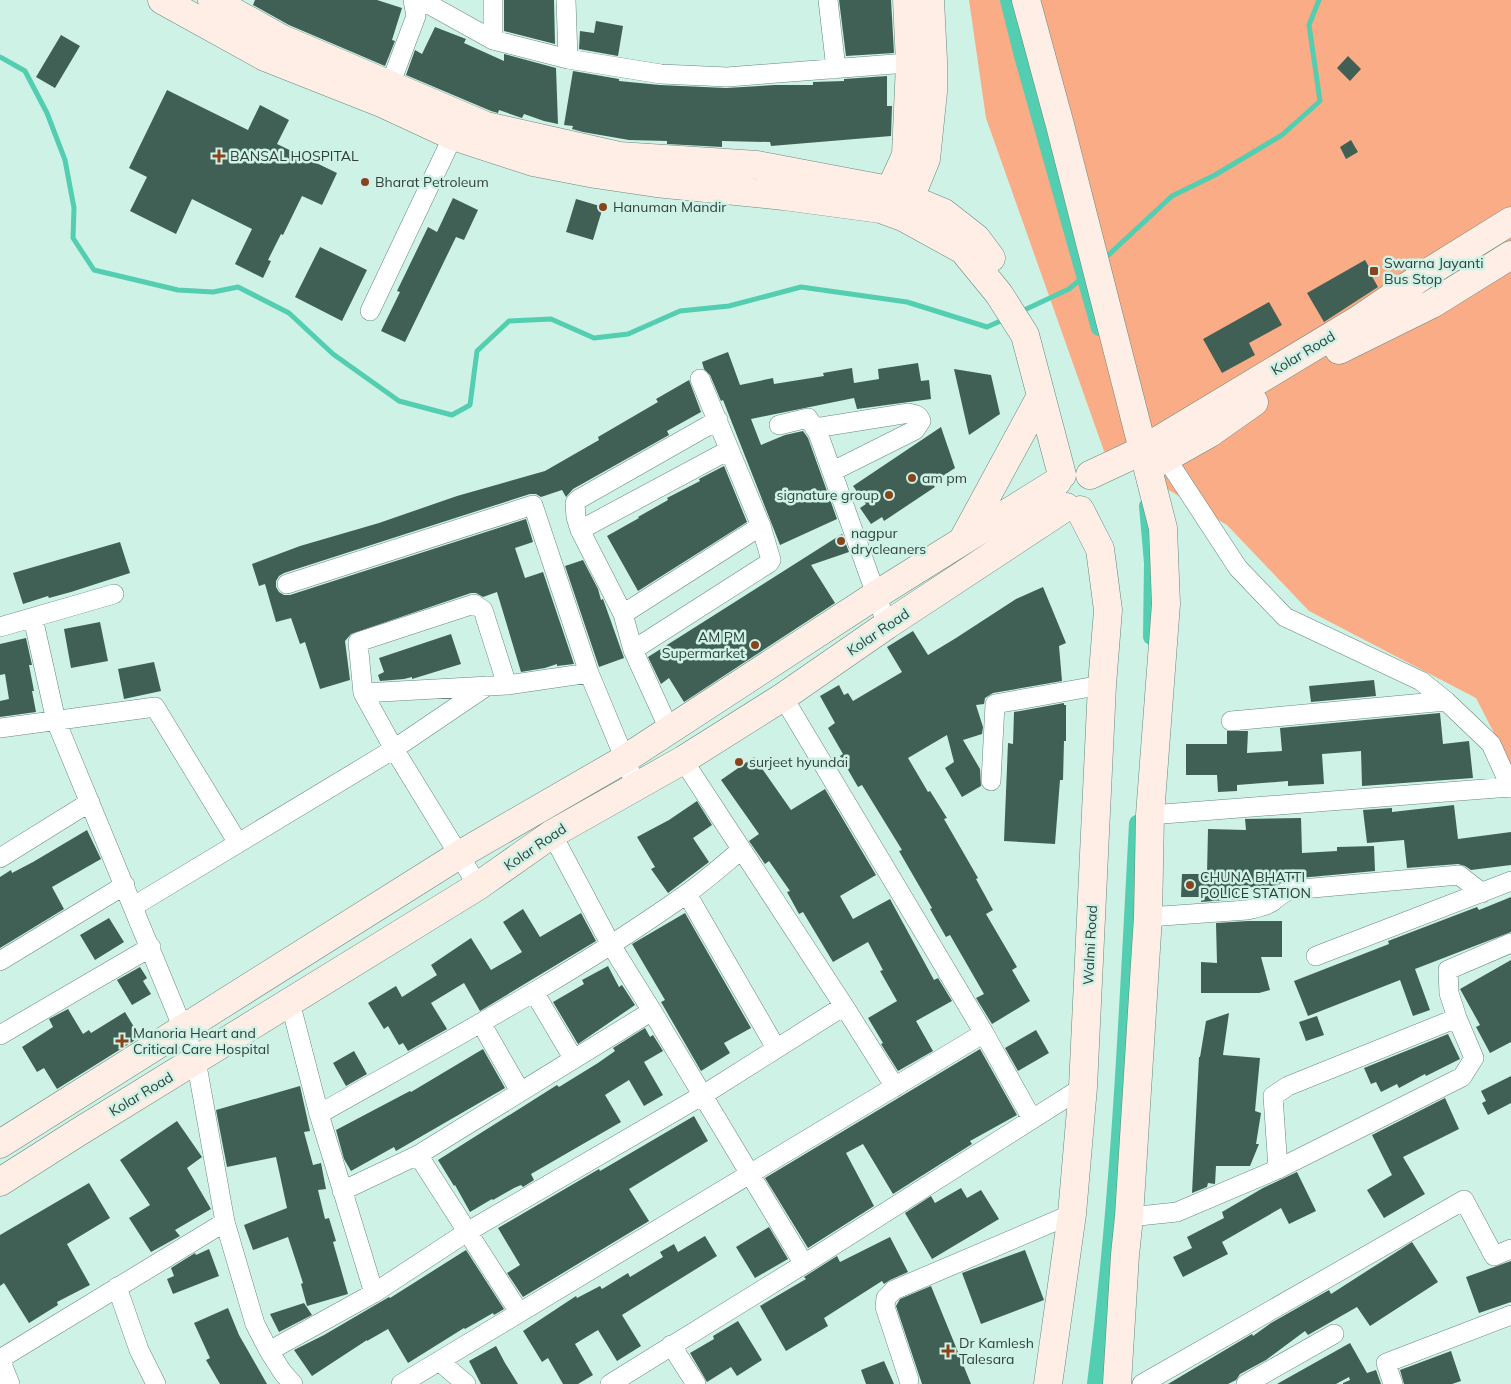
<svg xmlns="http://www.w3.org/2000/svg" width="1511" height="1384" font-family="Mulish,sans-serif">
<rect width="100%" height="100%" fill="#cef2e6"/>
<!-- green -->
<path fill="#f9ac85" d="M969,0H1511V766L1476,698L1309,611L1227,525L1104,451L986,118Z"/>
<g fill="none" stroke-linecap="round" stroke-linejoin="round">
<!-- stream -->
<path stroke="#54ceb0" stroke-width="5" d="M0,57L25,71L47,113L65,160L74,208L73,238L94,270L178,290L213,292L238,287L289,313L333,354L399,401L452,415L470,405L477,351L509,321L551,319L594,338L628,334L680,311L729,306L801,287L907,302L987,327L1005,319
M1103,260L1172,196L1215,175L1282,135L1320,101L1309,25L1319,0
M1020,312L1069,289L1089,272"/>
<!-- canal -->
<path stroke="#54ceb0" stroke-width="16" d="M1008,0L1022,56L1099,328
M1147,506L1152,563L1151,637
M1095,1384C1119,1198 1127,1010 1137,823"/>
</g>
<!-- building -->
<path fill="#406056" d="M255,0H377L402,8L392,40L395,41L385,66L289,25L253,5Z
M504,0H554L555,44L504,31Z
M839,0H891L894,53L846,56Z
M596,21L623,26L618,56L579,49L580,31L594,33Z
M435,27L466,39L464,43L504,61V54L556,68L558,124L544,121L524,114L522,118L499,110L498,113L491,111L406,75L415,50L422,54Z
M61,35L80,46L55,88L36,77Z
M1348,56L1361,69L1350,81L1337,68Z
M573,71L619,79V81L660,85L726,88L775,85H813V82L844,81V79L887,76V106H892L891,136L771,146L770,142L722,141V147L667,144V141L629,140L583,132L572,129L573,126L564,125Z
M167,90L248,130L260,105L289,120L277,144L337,173L322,205L302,196L283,235L281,234L268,260L271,261L263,278L235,264L252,229L192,199L176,234L130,211L147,177L129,168Z
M1351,140L1358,152L1346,159L1340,147Z
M453,198L478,210L464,240L456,237L405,342L381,331L400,292L397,291L428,227L437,232Z
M576,199L603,207L593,240L566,232Z
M320,247L367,270L342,321L295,297Z
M1365,260L1372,272L1370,273L1378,287L1324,322L1307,293Z
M1269,302L1282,325L1249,343L1255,355L1222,373L1203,339Z
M728,352L740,385L773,378L774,384L824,376L823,373L852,368L854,383L879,379L878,369L918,363L921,381L929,380L931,399L857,409L854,398L751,419L761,445L785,435L803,431L808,438L837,519L780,545L723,400L721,401L710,375L704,369L702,362Z
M954,369L991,375L1000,414L969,435Z
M689,380L701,412L667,431L669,435L573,489L566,497L562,490L541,497L536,494H530L284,573L279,576L276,581V587L279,592L284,595H290L526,519L533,542L515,548L525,578L543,572L574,664L557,666V664L545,668L521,672L497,592L483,597L476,593H471L351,634L345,641L350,680L320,689L305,642L300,644L291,618L276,622L265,584L259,586L252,564L300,546L379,523L457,496L545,471L599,440L598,437L658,402L656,399Z
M941,427L955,468L932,483L935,487L884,521L882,517L871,524L860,508L866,504L853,486Z
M724,466L747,522L638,591L607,536L639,518L638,517L668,500L667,498L700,481L699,479Z
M842,534L849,552L811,565L835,603L684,702L669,678L661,684L648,657Z
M120,542L130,573L71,592L49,598L48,596L23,604L13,573Z
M583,560L598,589L601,600L603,599L624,658L599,667L565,566Z
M1043,587L1066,643L1059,646L1062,681L993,693L985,698L984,704L976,705L983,727L982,734L963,740L980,769L981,786L962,797L945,768L954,762L947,735L908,758L928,792L930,791L947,818L944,819L978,878L976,879L993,910L986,914L1017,967L1012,970L1030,1001L992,1024L976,998L984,994L950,935L946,937L930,909L932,908L899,851L902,850L862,785L858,787L840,756L843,754L828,728L835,723L820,696L839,685L844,695L848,693L853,701L902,672L887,647L913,631L928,655L956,638L1016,599Z
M100,622L108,661L71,668L64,629Z
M451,634L461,664L412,679V677L404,679L380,681L378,675L384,672L379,658Z
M26,638L32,665H29L34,691H32L36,712L0,717V701L9,699L5,674L0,675V644Z
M154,662L161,691L124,699L118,669Z
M1374,680L1376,696L1311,702L1309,686Z
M1064,703V705H1066V741H1064L1063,780H1060L1055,844L1004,841L1008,743L1013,744L1014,712Z
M1440,713L1443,744L1469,741L1473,778L1362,786L1361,751L1322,754L1324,784L1288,786V781L1237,785V791L1218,792L1217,775H1186V744H1227V731H1248L1247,753L1282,751L1280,728Z
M754,757L791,810L825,789L876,875L840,896L853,919L890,899L934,980L938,978L952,1001L916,1021L933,1051L898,1071L881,1044L883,1043L868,1018L897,1001L880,971L883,970L868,942L833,962L803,912L799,914L787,892L790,891L769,861L765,864L749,841L759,834L721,780Z
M697,801L712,825L693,838L709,862L668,893L651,869L655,867L637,837L669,820Z
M1454,805L1458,839L1511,832V865L1471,870L1465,866L1458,864L1407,868L1404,840L1367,843L1363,810L1392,808V812Z
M1301,818L1302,853L1337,851V847L1374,846L1375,871L1289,879L1274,886L1237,888V899L1201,902V897H1181L1182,874H1207L1208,829L1246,830L1245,819Z
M87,830L101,859L52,887L64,909L0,948V877L11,870L12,873L33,862Z
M1511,897V932L1415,969L1430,1010L1413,1016L1400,980L1308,1016L1294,981L1389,944L1388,941L1477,907L1479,910Z
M523,909L540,937L581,913L596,941L480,1011L464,983L431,1003L447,1029L408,1051L403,1043L399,1045L388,1026L384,1029L368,1003L396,986L402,997L437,975L431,965L471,938L491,970L522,952L503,922Z
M685,913L751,1028L724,1043L730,1053L701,1071L661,1002L665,1000L632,944Z
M109,918L124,942L95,960L80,935Z
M1248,921H1282V957H1261L1270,990L1259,993H1201V962L1217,963L1216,923Z
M1511,960V1042L1490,1053L1476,1027L1480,1025L1460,989Z
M608,966L619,987L622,985L635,1005L578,1044L553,1002L584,984L582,980Z
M140,967L147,978L143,981L151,994L132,1005L117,980Z
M68,1009L83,1034L89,1030L91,1033L125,1012L140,1037L57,1089L44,1068L37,1072L22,1047L53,1027L49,1019Z
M1229,1013L1223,1055L1260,1058L1255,1111L1261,1113L1256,1144H1259L1250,1166H1216L1215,1184L1208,1183L1207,1187L1192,1193L1199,1057H1200L1206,1021Z
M1317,1016L1324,1035L1306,1041L1299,1022Z
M645,1028L650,1037L653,1035L663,1051L644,1062L663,1095L644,1106L629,1080L605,1095L621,1122L531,1174L534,1180L523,1187L521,1185L514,1188L493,1200L492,1199L470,1212L455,1185L454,1186L438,1160L557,1085L559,1087L598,1063L615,1051L613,1048Z
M1036,1030L1049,1053L1018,1071L1005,1048Z
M1448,1034L1460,1059L1426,1076L1425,1074L1399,1088L1397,1084L1381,1092L1376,1082L1371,1084L1364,1068Z
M483,1049L505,1088L396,1151L394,1147L351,1171L344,1159L336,1130L410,1091L411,1092Z
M980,1049L1017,1115L970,1141L972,1144L893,1194L863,1144L846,1153L874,1206L808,1248L765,1178Z
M354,1051L367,1074L346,1086L333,1063Z
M1511,1076V1103L1488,1115L1482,1103L1486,1101L1481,1091Z
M300,1086L310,1131L304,1132L313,1165L321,1163L326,1189L318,1190L325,1219L329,1218L336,1241L333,1242L348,1294L307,1306L301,1284L303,1283L288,1237L253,1250L244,1225L287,1208L276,1157L227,1167L216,1110Z
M1445,1098L1459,1129L1403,1157L1425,1194L1384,1218L1367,1190L1392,1175L1372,1135Z
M694,1116L708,1141L629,1189L649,1221L523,1297L507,1273L520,1265L498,1228L599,1169L600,1171Z
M177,1121L202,1157L187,1168L211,1209L175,1230L180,1236L151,1252L129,1218L150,1205L120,1160Z
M1297,1172L1316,1211L1289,1224L1281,1208L1222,1242L1228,1254L1183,1277L1173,1257L1192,1248L1187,1237L1224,1218L1222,1212L1263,1188Z
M89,1183L110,1218L67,1244L90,1285L57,1302L58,1305L29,1323L4,1283L0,1286V1235Z
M961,1188L967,1198L981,1190L999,1219L932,1259L905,1213L931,1196L935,1203Z
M769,1227L788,1259L755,1278L736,1247Z
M705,1236L717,1256L622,1315L641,1346L617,1361L598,1330L575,1344L593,1375L578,1384H563L548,1358L542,1362L523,1331L576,1296L577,1298L600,1286L602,1289L628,1273L630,1277L663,1257L660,1252L674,1244L678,1252Z
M890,1237L908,1272L890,1280L884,1284L882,1281L824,1318L828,1326L786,1351L760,1306L806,1279L804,1277L837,1256L840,1262Z
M1412,1242L1438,1282L1370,1326L1357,1307L1308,1335L1305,1331L1266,1360L1240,1374L1236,1380L1228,1384H1168L1252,1334L1253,1336L1271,1323L1329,1290L1331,1294Z
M209,1249L219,1276L173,1294L167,1279L174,1276L171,1268L195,1253L196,1255Z
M466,1250L504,1309L494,1315L493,1313L465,1329L464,1328L408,1363L388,1329L367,1341V1340L312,1376L294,1350L324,1335L389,1297L390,1298Z
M1025,1250L1044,1300L981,1324L962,1273Z
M1511,1261V1302L1479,1313L1466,1277Z
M931,1286L971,1384H922L896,1306L900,1299Z
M304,1303L312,1315L279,1332L270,1314Z
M228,1308L239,1335L267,1384H220L206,1360L210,1358L194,1323Z
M738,1321L762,1360L737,1376L731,1367L707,1382L690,1353L714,1339L713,1336Z
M1350,1343L1367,1373L1376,1370L1381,1384H1343V1383L1350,1380L1349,1377L1336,1384H1277Z
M496,1346L505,1363L518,1384H481L469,1361Z
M1451,1351L1461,1381L1452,1384H1404L1400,1370Z
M884,1361L894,1384H866L861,1370Z"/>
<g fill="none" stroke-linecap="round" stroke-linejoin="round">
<!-- street casing -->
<g stroke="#67887e" stroke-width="20">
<path id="street" d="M421,0L493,40L568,59L661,74L727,77L920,62
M566,0L568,59
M828,0L836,69
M493,40V0
M390,85L416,16L413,0
M370,311L453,136
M779,425L808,418L818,433L887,625
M815,428L909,413C915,414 919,415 921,421L915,430L833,471
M1166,458L1238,568L1285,617L1421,681L1446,701L1491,744L1511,788
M580,530L729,450
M287,584L533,505L589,673L636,786
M623,614L761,526
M33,618L56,721L196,1060L225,1222L255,1324L269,1351L283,1373L293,1384
M0,627L114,594
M633,650L769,563L771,560L761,526L700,379
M363,693L358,642L474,604L483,610L507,685
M783,697L984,1033L1032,1119
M1231,721L1446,701
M0,728L155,707L238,843
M669,729L633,650L623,614L580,530L576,517L575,503L579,499L718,420
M683,760L844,1006L895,1087
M991,781L995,704L1102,685
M1150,815L1510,787
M552,834L611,945L652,1011L804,1264
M0,858L90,802
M478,886L394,749L363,693L507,685L589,673
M687,894L776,1048
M134,906L394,749L487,686
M1148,917L1247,910C1255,908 1264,907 1272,902C1278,897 1282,893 1290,890L1459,875L1482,893
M1316,956L1511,881
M0,961L125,885
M534,992L573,1058
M290,1002L319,1114L374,1293
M481,1023L520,1091
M0,1035L151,947
M319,1114C443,1044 569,977 685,895C705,881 723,865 741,850
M418,1155L519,1312
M1278,1169L1273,1096L1288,1086L1457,1018
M342,1191L418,1155L652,1011
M1129,1217L1177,1212L1278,1169L1462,1077L1474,1058L1457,1018L1449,993L1448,970L1511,943
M117,1287L139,1350L156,1384
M671,1345L696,1384
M269,1351L374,1293L467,1232L703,1095L844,1006
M0,1359L225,1222
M0,1359L10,1384
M439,1361L466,1384
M909,1380L885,1307L886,1298L894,1290L1072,1214
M401,1384L984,1033
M610,1384L804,1264L1083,1087
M1142,1384L1464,1200L1494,1256L1511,1249
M1246,1384L1334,1334
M1393,1384L1386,1363L1511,1315"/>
</g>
<!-- secondary casing -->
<g stroke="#67887e" stroke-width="29">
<path id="secondary" d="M162,0L265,57L384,104L453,136L533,162L595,174L656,183L784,196L881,209L903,217L963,250L999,294L1025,335L1062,475
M212,0L282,39L486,126L619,156L757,165L889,190L944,213L976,238L991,258
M1026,0L1060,125L1163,528L1166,604L1150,815L1148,917L1129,1217L1125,1255L1117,1384
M882,208L906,155L910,63L907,0
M903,215L926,159L933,92V60L930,0
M1339,350L1432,304L1511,255
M1148,468L1210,433L1254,402
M1090,475L1139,452L1358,320L1424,275L1511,221
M964,538L1041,396
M0,1144L459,855L625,759L876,595L1057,482
M0,1182L77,1133L478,886L552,834L683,760L783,697L887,625L1066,507
M1048,1384L1072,1214L1083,1087L1102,685L1108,610L1100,549L1080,510"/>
</g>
<!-- street -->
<use href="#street" stroke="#fff" stroke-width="19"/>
<!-- secondary -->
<use href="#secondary" stroke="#feeee6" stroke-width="28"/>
</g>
<!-- markers -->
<g fill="#8a441d" stroke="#cef2e6" stroke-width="2">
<path d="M216.5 148.5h5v5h5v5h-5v5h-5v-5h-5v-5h5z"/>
<circle cx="365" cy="182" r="5"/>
<circle cx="603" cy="207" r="5"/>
<rect x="1369" y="266" width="10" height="10" rx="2.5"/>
<circle cx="912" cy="478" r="5"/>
<circle cx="889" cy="495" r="5"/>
<circle cx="841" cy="541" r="5"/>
<circle cx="755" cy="645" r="5"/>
<circle cx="739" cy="762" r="5"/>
<circle cx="1190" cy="885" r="5"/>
<path d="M119.5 1033.5h5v5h5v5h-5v5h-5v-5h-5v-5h5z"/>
<path d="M945.5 1343.5h5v5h5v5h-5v5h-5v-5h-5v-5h5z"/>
</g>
<g text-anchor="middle" stroke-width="5" stroke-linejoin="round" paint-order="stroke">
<!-- poi labels -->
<g font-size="14" fill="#313f3b" stroke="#cef2e6" text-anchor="start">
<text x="230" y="161">BANSAL HOSPITAL</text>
<text x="375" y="187">Bharat Petroleum</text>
<text x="613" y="212">Hanuman Mandir</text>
<text x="1384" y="268">Swarna Jayanti<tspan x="1384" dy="16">Bus Stop</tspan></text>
<text x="922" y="483">am pm</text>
<text x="879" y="500" text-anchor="end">signature group</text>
<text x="851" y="538">nagpur<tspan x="851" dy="16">drycleaners</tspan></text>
<text x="745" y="642" text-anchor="end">AM PM<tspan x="745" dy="16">Supermarket</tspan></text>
<text x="749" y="767">surjeet hyundai</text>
<text x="1200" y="882">CHUNA BHATTI<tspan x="1200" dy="16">POLICE STATION</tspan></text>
<text x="133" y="1038">Manoria Heart and<tspan x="133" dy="16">Critical Care Hospital</tspan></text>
<text x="959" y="1348">Dr Kamlesh<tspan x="959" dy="16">Talesara</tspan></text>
</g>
<!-- street labels -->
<g font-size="14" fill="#313f3b" stroke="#cef2e6">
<text transform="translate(1303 353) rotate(-31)" y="5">Kolar Road</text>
<text transform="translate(878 632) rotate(-34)" y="5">Kolar Road</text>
<text transform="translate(535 847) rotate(-34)" y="5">Kolar Road</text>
<text transform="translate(1090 945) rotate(-87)" y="5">Walmi Road</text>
<text transform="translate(141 1094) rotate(-31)" y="5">Kolar Road</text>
</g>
</g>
</svg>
